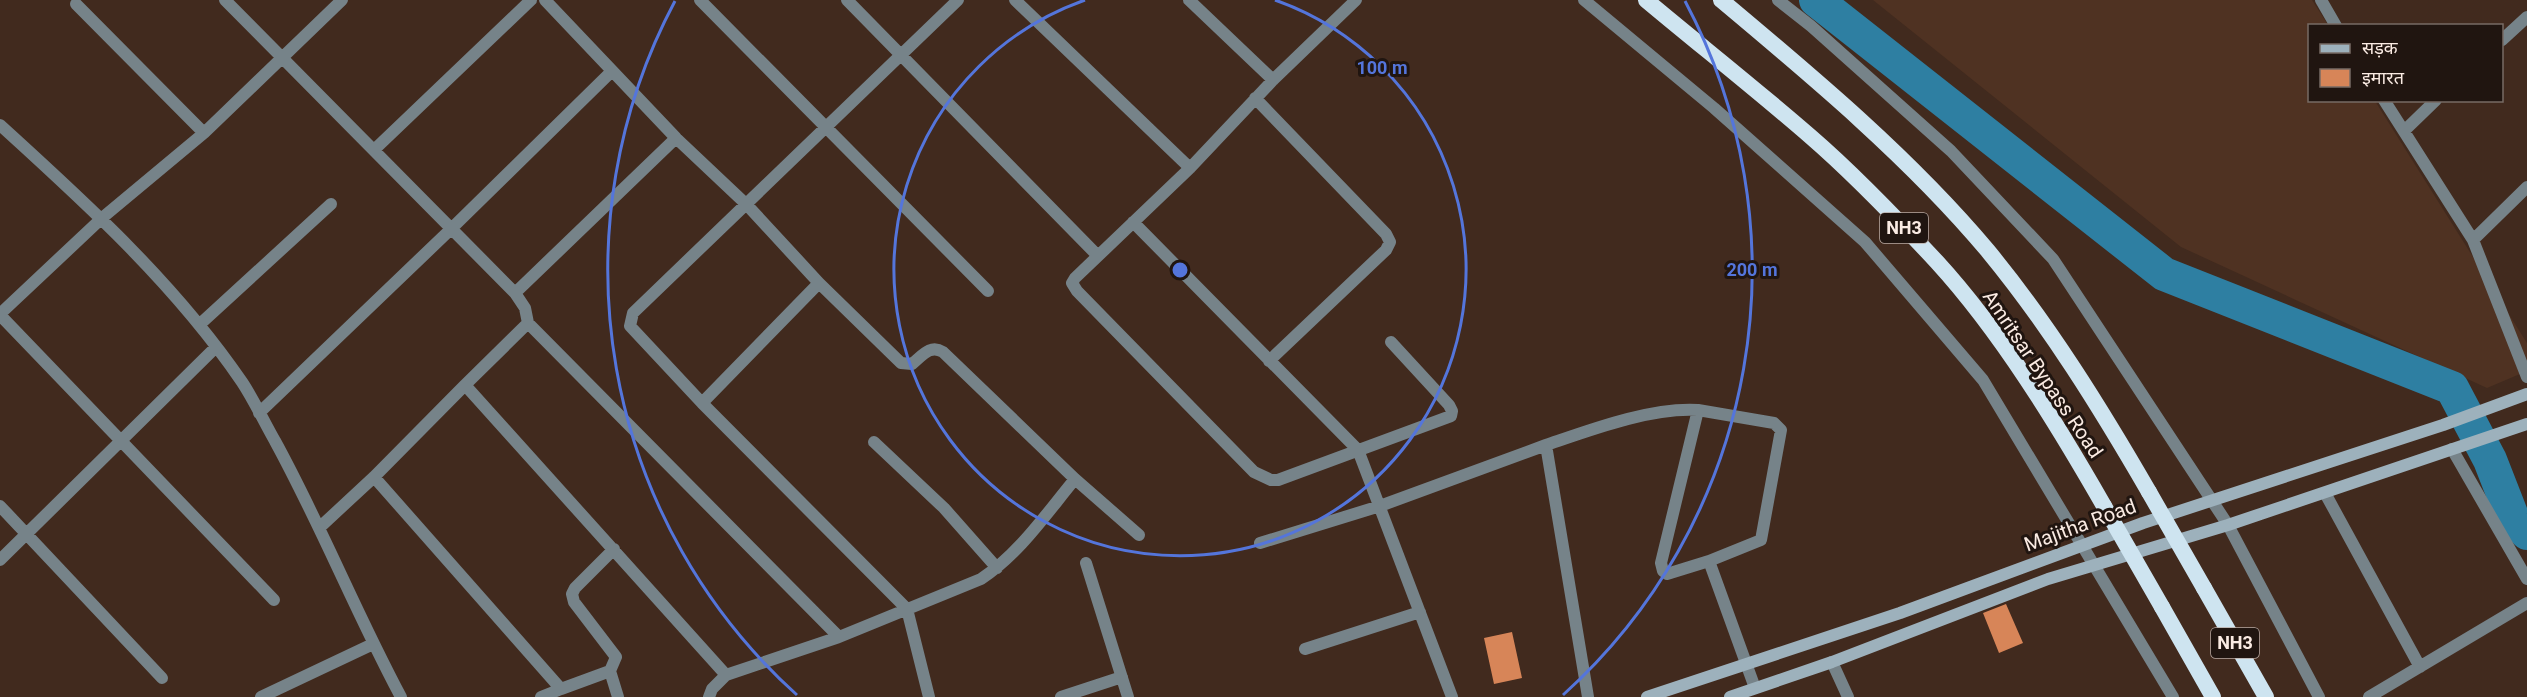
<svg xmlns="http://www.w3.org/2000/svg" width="2527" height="697" font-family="Roboto,'Noto Sans Devanagari',sans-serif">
<rect width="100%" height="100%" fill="#412a1e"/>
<!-- built -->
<path fill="#4f3222" d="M1873,0H2312L2328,25L2310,26V100L2375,101L2527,343V371L2487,388L2181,247Z"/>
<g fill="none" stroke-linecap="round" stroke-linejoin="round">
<!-- river -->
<path stroke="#2e7fa2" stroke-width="34" d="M1816,0L2164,274L2452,388L2490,460L2513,519L2527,533"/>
</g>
<!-- building -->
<path fill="#d78558" d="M2006,604L2023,643L1999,653L1983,613Z
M1512,632L1522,678L1494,684L1484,638Z"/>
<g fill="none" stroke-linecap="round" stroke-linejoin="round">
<!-- minor -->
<path stroke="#768389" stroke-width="12" d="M225,0L515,293L525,308L528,323
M545,0L676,138L747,205L819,283L901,363L912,364C922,356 930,344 943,352L1075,479L1139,535
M700,0L988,291
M847,0L1098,256
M1015,0L1190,168
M1189,0L1273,80
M1356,0L1273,80L1190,168L1075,278L1072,283L1077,291L1254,472L1271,480H1278L1451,416L1452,411L1449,405L1391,342
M2321,0L2336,26
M76,4L204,133
M2502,40L2527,17
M1255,98L1386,234L1390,242L1386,250L1269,361
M2384,100L2473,240L2527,377
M0,125C87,204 175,284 242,382C254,400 264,422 275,441C321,525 356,613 401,697
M2404,131L2436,100
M375,149L531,0
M1133,222L1358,450L1452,697
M2473,240L2527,187
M515,293L676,138
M0,314L102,218L204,133L342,0
M0,315L274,600
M199,325L331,204
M465,385L528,323L839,637
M702,403L819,283
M1698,410L1774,423L1781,430L1761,540L1709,561
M259,413L451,229L611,72
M874,442L944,508L997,568
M2452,449L2527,579
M374,477L561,689L610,671
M2325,493L2420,667
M0,506L162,678
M319,528L374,477L465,385L726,675L839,637L981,579C1019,554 1046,514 1075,479
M1260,543L1380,506L1546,445
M614,549L575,588L572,594L574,602L616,657L610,671L618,697
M0,560L215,348
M1086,563L1128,697
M1305,649L1420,612
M1832,662L1848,697
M261,697L373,644
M541,697L561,689
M709,697L712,689L726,675
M929,697L907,609L702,403L630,326L633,313L958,0
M1061,697L1122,677
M1588,697L1546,445C1590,430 1651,407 1698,410L1661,563L1663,571L1667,574L1709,561L1755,688
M2369,697L2527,603"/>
<!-- tertiary -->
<path stroke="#768389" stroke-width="12" d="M1584,0L1714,108L1865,242L1983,380L2173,697
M1778,0L1811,26L1951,151L2053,259L2228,525L2319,697"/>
<!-- secondary -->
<path stroke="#9db1bc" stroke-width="12" d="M1647,697L1900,613L2143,523L2443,425L2527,394
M1730,697L1832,662L2048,579L2228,525L2527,424"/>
<!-- trunk -->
<path stroke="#cee4f0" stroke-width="16" d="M1646,0C1701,46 1757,90 1811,137C1855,175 1897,219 1937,262C2001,332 2057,424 2104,506
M1721,0C1813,77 1911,159 1988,251C2049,325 2101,409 2149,492
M2204,588L2266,697
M2162,607L2213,697"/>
<!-- trunk-bridge -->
<path stroke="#cee4f0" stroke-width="16" d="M2149,492L2204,588
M2104,506L2162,607"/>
</g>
<!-- distance rings -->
<g fill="none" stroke="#5475db" stroke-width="3">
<path d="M1275 0A286 286 0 1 1 1085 0"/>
<path d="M797 695A572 572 0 0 1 675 1M1685 1A572 572 0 0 1 1563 695"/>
</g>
<g text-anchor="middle" stroke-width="6" stroke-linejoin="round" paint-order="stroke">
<!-- shield labels -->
<g fill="#201510" stroke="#b9aba4" stroke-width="1.5">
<rect x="1880" y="213" width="48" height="30" rx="4.5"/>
<rect x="2211" y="628" width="48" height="30" rx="4.5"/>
</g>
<g font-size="18" font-weight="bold" fill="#faebe3">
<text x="1904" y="234">NH3</text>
<text x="2235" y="649">NH3</text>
</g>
<!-- street labels -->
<g font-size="20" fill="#faebe3" stroke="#201510">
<text transform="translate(2043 374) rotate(56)" y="7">Amritsar Bypass Road</text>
<text transform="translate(2080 525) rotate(-20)" y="7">Majitha Road</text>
</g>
</g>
<circle cx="1180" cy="270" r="9" fill="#5475db" stroke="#201510" stroke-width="3"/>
<g font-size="18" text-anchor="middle" font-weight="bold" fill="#5475db" stroke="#201510" stroke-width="6" stroke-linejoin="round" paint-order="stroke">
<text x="1382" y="74">100 m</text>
<text x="1752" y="276">200 m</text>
</g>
<!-- legend -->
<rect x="2308" y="24" width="195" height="78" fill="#201510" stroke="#776b64" stroke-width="1.5"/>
<rect x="2320" y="44" width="30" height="9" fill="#9db1bc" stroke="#776b64" stroke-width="1.5"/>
<text x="2362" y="54" font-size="18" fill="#faebe3">सड़क</text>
<rect x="2320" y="69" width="30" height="18" fill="#d78558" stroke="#776b64" stroke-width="1.5"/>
<text x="2362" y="84" font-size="18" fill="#faebe3">इमारत</text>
</svg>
